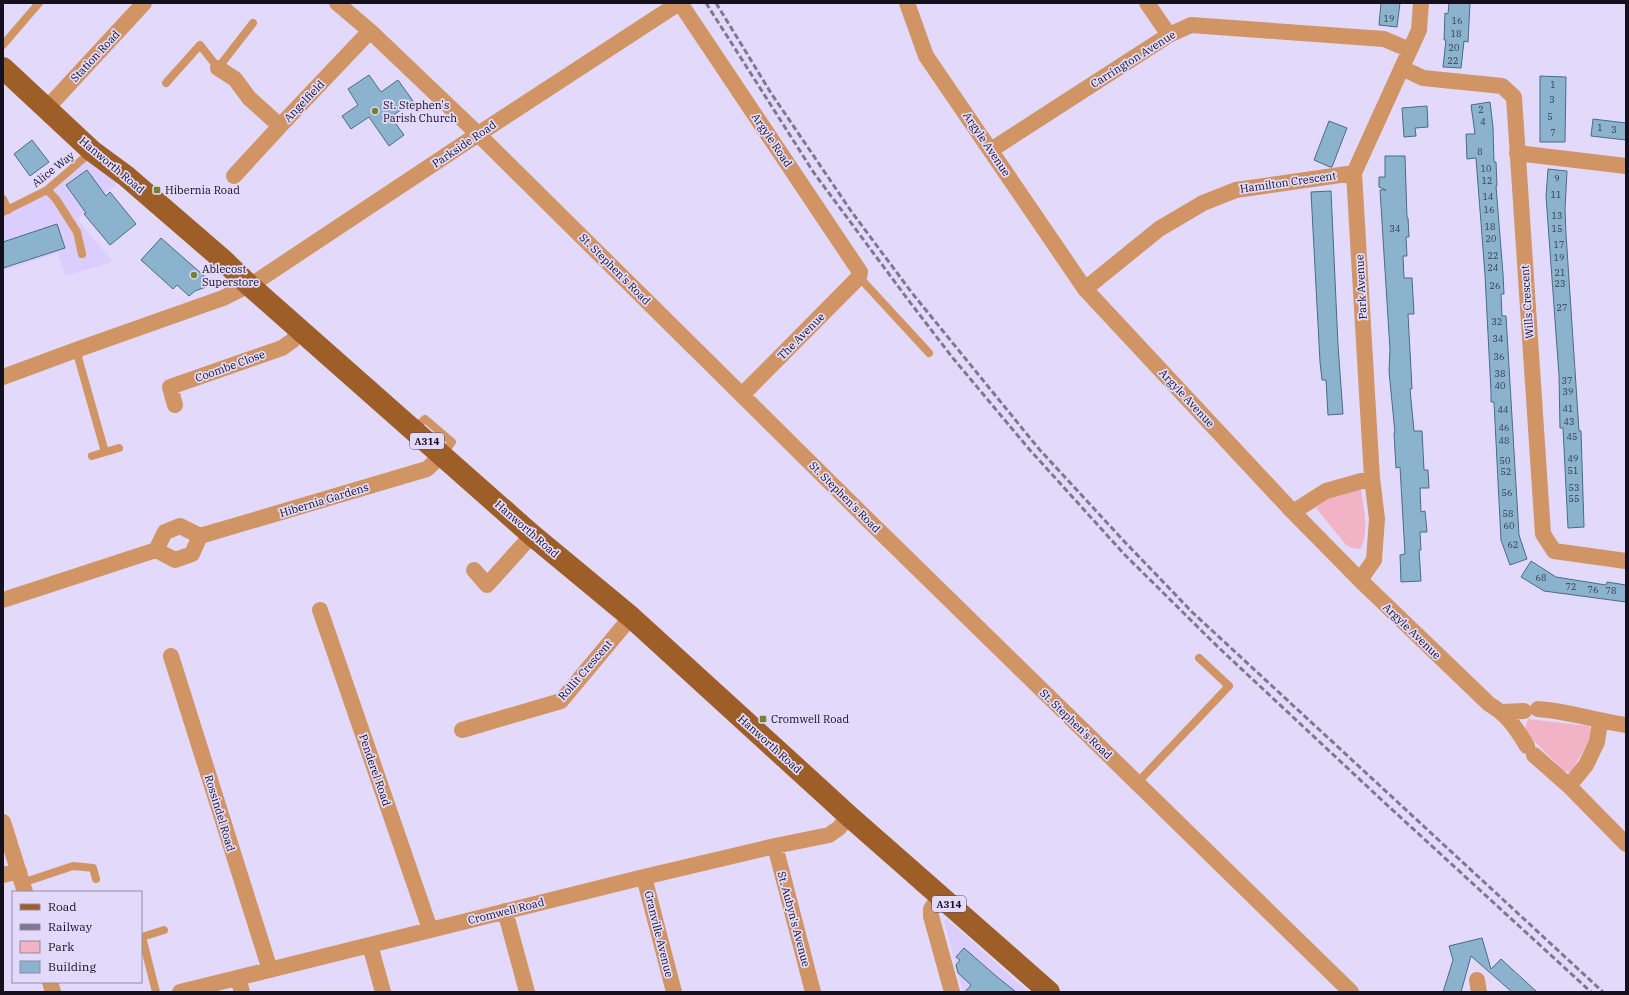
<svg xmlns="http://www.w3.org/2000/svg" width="1629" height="995" font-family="'IBM Plex Serif',serif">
<rect width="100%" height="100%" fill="#e3dafb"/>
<!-- built -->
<path fill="#dbcdfd" d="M90,151L126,176L77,219L113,262L65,276L58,253L3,271V213L24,205Z
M946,918L1028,992H963L944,921Z"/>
<!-- green -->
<path fill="#f3b3c7" d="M1361,488C1363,507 1370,532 1360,549L1352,548L1346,545L1316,508L1332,496Z
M1528,719L1589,726L1593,734L1571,772L1564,771L1524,731Z"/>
<!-- building -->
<path fill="#8cb3ce" stroke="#486c85" d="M1381,3H1400L1397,27L1379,25Z
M1449,3H1470L1468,42L1464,41L1461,68L1443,67L1446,40H1444L1445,13L1448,14Z
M369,75L381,92L398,80L413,101L391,117L404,135L389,146L369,117L351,129L342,116L358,105L348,89Z
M1540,76L1566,77L1565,142H1540Z
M1490,102L1493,127L1494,162H1496L1497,186H1496L1503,274L1504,294H1501L1502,316H1506L1519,535L1527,559L1510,565L1501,540L1494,402H1491V392L1485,275L1476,158L1467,159L1466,134H1475L1471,105Z
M1427,106L1428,127L1415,128L1416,136L1404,137L1402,108Z
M1593,119L1626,123V140L1591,136Z
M1329,121L1347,128L1332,167H1330L1314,160Z
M32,140L49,162L30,176L14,154Z
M1385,156H1405L1407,218H1408L1409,237H1406L1407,256H1403L1404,278H1412L1414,314H1408L1412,389H1410L1414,431H1422L1424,470H1428L1429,488H1420L1421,512L1425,511L1427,532H1420L1421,550H1419L1421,581L1401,582L1400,555L1405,554L1400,467L1396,468L1394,433H1395L1389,371L1390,350L1380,190H1386L1379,187V177H1385Z
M1548,169L1567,171L1565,209L1566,234L1579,431H1581L1584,527L1568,528L1563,428H1560L1559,375L1546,196Z
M87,170L106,196L110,192L136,224L110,245L84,214L86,213L66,185Z
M1331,191L1338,345L1343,414L1328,415L1326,380H1322L1320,362L1311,192Z
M57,224L65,248L3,268V242Z
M161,238L211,282L206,287L195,291L189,296L177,285L173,289L141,260Z
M1531,561L1556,577L1606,585L1607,582L1626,585V602L1544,591L1521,577Z
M1482,938L1491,969L1501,959L1537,992H1512L1471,956L1461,992H1443L1453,960L1449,946Z
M964,948L996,976L1016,992H965L971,985L958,973L956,965L960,960L956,957Z"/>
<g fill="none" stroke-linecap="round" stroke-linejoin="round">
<!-- service -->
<path stroke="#d09465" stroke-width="8" d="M3,45L39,3
M166,83L200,45L218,68L253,23
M47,190L56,199L77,232L82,254
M3,199L8,210
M3,212L47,190L92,151
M859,277L929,353
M76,350L105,452
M413,429L425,419L452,442L443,454
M92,456L119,448
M1137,783L1229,686L1199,658
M22,883L73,866L93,868L96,879
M156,992L142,937L164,930"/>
<!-- minor -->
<path stroke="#d09465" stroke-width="16" d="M337,3L370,31L478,134L867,519L1351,992
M680,3L860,272L859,277L742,395
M907,3L926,56L1085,289L1293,512L1360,580L1489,704C1509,716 1515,727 1527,746
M1147,3L1169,35
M218,68L235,79L249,98L280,126L370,31
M1402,68L1423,78L1502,86L1514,97L1543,534L1554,551L1626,561
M47,108L144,3
M991,150L1169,35L1191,25L1384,39L1410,50
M1517,153L1626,166
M234,176L280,126
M1085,289L1159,229L1203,203L1236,190L1354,173
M3,377L76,350L223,298L257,281L486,129L679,3
M175,405L170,387L282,348L292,341L301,330
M1293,512L1326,491L1372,478
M180,526L200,536L192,554L175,560L156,550L165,532Z
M200,536L427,469L442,455
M474,570L487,585L532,535
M1360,580L1374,560L1377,519L1372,478L1354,173L1419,30L1421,3
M3,600L156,550
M320,610L430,929
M171,656L270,970
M1538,709C1568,711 1597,721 1626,725
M1502,712L1524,711
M462,730L561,701L631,617
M1534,755L1569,786L1626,844
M1569,786L1586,765L1597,742L1600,721
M3,822L25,892
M775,846L813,992
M3,875L19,871
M644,877L674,992
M941,896L931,909V916L952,992
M505,911L527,992
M370,945L383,992
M238,978L242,992
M1477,980L1479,992
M50,982L53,992
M180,992L644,877L775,846L829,835L839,828L849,816"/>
<!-- primary -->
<path stroke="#9e5e27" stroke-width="22" d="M3,68L92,151L126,176L222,259L249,285L532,535L631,617L849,816L1049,992"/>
<!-- rail -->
<path stroke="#7f788f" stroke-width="3" stroke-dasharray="6 3" stroke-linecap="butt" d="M706,3L814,173L906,297L952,357L1029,449L1125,555L1218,647L1386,804L1591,992
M716,3L771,93L851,211L912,293L1039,449L1122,539L1192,612L1603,992"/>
</g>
<!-- markers -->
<g fill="#748231" stroke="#e3dafb" stroke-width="1.5">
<circle cx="375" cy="111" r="4"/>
<rect x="153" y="186" width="8" height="8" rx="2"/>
<circle cx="194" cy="275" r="4"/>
<rect x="759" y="715" width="8" height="8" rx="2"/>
</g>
<g text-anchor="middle" stroke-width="3.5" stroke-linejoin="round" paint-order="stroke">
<!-- number labels -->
<g font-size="9" fill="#33394a">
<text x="1389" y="22">19</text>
<text x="1457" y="24">16</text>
<text x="1456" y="37">18</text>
<text x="1454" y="51">20</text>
<text x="1453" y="64">22</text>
<text x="1553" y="88">1</text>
<text x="1552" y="103">3</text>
<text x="1481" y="113">2</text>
<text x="1550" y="120">5</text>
<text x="1483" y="125">4</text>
<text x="1600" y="131">1</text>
<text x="1614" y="133">3</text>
<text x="1553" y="136">7</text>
<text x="1480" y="155">8</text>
<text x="1486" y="172">10</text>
<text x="1557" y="182">9</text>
<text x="1487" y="184">12</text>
<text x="1556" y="198">11</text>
<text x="1488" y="200">14</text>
<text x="1489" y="213">16</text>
<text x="1557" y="219">13</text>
<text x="1490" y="230">18</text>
<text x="1395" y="232">34</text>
<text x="1557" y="232">15</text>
<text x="1491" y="242">20</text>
<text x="1559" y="248">17</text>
<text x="1493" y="259">22</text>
<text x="1559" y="261">19</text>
<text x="1493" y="271">24</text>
<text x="1560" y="276">21</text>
<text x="1560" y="287">23</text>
<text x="1495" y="289">26</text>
<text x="1562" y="311">27</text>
<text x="1497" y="325">32</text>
<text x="1498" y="342">34</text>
<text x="1499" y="360">36</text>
<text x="1500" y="377">38</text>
<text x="1567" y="384">37</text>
<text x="1500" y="389">40</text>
<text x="1568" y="395">39</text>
<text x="1568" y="412">41</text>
<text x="1503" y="413">44</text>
<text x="1569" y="425">43</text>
<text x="1504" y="431">46</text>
<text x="1572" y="440">45</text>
<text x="1504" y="444">48</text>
<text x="1573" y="462">49</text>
<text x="1505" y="464">50</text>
<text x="1573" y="474">51</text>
<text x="1506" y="475">52</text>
<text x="1574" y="491">53</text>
<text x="1507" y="496">56</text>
<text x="1574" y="502">55</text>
<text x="1508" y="517">58</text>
<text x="1509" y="529">60</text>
<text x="1513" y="548">62</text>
<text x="1541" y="581">68</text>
<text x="1571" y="590">72</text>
<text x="1593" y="593">76</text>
<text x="1611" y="594">78</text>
</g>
<!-- shield labels -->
<g fill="#e3dafb" stroke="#534d60" stroke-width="1">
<rect x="410" y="433" width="34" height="16" rx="3"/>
<rect x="932" y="896" width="34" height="16" rx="3"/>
</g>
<g font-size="10" font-weight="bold" fill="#15101e">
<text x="427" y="445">A314</text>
<text x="949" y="908">A314</text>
</g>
<!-- street labels -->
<g font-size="11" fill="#15101e" stroke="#e3dafb">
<text transform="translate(95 56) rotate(-47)" y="4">Station Road</text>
<text transform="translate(1133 59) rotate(-32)" y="4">Carrington Avenue</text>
<text transform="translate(304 101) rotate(-46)" y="4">Angelfield</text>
<text transform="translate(772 140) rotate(56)" y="4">Argyle Road</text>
<text transform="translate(464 144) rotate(-34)" y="4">Parkside Road</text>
<text transform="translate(987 144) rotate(56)" y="4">Argyle Avenue</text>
<text transform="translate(112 165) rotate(40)" y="4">Hanworth Road</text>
<text transform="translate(53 169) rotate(-38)" y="4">Alice Way</text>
<text transform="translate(1288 182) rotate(-8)" y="4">Hamilton Crescent</text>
<text transform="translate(615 269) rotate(45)" y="4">St. Stephen's Road</text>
<text transform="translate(1361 287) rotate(-93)" y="4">Park Avenue</text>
<text transform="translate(1527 302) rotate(-94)" y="4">Wills Crescent</text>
<text transform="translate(801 336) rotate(-45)" y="4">The Avenue</text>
<text transform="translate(230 366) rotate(-20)" y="4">Coombe Close</text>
<text transform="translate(1187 398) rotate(47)" y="4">Argyle Avenue</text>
<text transform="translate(845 497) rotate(45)" y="4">St. Stephen's Road</text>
<text transform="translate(324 500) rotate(-17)" y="4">Hibernia Gardens</text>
<text transform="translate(527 529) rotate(41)" y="4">Hanworth Road</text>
<text transform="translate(1412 631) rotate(44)" y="4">Argyle Avenue</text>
<text transform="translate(585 670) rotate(-49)" y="4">Rollit Crescent</text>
<text transform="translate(1076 724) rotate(44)" y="4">St. Stephen's Road</text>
<text transform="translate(770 744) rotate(42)" y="4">Hanworth Road</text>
<text transform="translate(375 770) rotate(71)" y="4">Penderel Road</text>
<text transform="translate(220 813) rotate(73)" y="4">Rossindel Road</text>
<text transform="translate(506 911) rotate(-14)" y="4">Cromwell Road</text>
<text transform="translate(794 919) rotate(75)" y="4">St. Aubyn's Avenue</text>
<text transform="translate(659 934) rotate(76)" y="4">Granville Avenue</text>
</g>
<!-- poi labels -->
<g font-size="11" fill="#15101e" stroke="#e3dafb" text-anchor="start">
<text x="383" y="109">St. Stephen's<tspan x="383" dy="13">Parish Church</tspan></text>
<text x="165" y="194">Hibernia Road</text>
<text x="202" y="273">Ablecost<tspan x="202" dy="13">Superstore</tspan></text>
<text x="771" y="723">Cromwell Road</text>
</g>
</g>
<!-- border -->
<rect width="1629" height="995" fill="none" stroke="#15101e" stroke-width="8"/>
<!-- legend -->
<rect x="12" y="891" width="130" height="92" fill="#e3dafb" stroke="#9189a3"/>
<rect x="20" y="904" width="20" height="6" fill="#9e5e27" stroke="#9189a3"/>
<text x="48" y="911" font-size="12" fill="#15101e">Road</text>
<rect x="20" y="924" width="20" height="6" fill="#7f788f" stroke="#9189a3"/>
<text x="48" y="931" font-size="12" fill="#15101e">Railway</text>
<rect x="20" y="941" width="20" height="12" fill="#f3b3c7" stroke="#9189a3"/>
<text x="48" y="951" font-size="12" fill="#15101e">Park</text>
<rect x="20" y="961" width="20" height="12" fill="#8cb3ce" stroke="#9189a3"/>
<text x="48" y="971" font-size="12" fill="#15101e">Building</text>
</svg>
